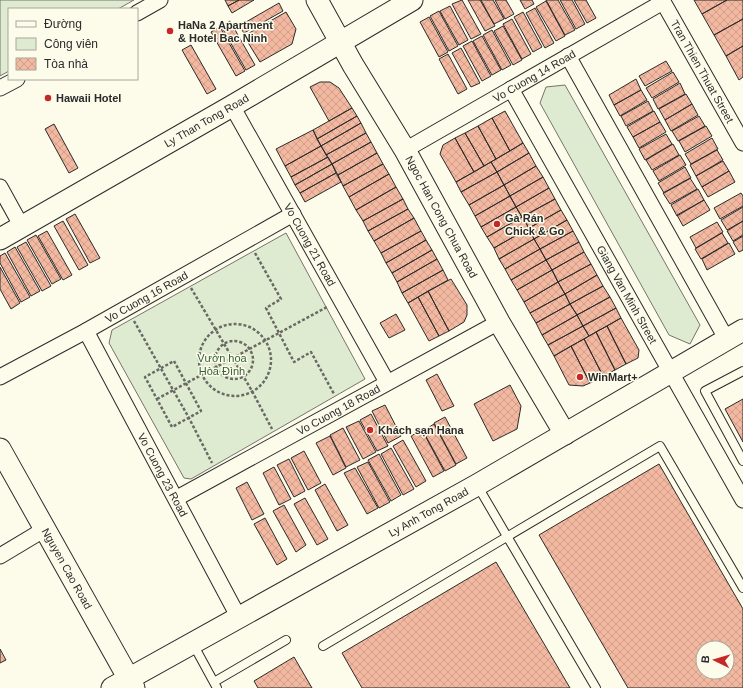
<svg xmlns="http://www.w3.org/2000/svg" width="743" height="688" font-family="Arial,sans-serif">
<defs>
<pattern id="building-cross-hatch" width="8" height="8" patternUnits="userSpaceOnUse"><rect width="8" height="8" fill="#f2b8a0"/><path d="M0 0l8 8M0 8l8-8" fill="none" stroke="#d09e8a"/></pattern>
</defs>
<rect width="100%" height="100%" fill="#fdfbea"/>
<!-- green -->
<path fill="#deebd1" stroke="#74746e" d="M0,0H134L118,9H9V71L0,76Z
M565,85L700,325L690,344L669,335L540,103L546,87Z
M286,233L365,379L191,479L184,478L109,343L112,330Z"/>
<!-- building -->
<path fill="url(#building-cross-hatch)" stroke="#2b2b2b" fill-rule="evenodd" d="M225,0H239L228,6Z
M239,0H254L232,13L228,6Z
M462,0L481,34L471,39L452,4Z
M468,0H480L495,26L485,31Z
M481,0H493L504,19L494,24Z
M495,0H506L514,14L505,19Z
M520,0H532L534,4L525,9Z
M546,0H558L575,30L565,35Z
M560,0H572L585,24L576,29Z
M574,0H586L596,18L587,23Z
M694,0H727L702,14Z
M727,0H743V19L714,35L702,14Z
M546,1L565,36L556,41L536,7Z
M279,3L283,11L244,33L239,26Z
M450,6L468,40L459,45L440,11Z
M535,8L554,43L545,48L526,13Z
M439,11L458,46L449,51L430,16Z
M286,12L296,29L292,44L260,62L244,36Z
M523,12L542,47L533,52L514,17Z
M429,17L448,52L439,57L420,22Z
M512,19L531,54L522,59L503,24Z
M743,19V46L726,56L714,35Z
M230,21L255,65L246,70L221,26Z
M503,26L522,60L513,65L494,31Z
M220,27L245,71L236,76L211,32Z
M492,30L511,65L502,70L483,35Z
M482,36L501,70L492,75L473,41Z
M472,41L491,76L482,81L463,46Z
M191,45L216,89L207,94L182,50Z
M743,46V77L739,80L726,56Z
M461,48L480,83L471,87L452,53Z
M448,54L467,89L458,94L439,59Z
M666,61L672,71L645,86L639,76Z
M673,72L679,82L652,98L646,88Z
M636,79L641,90L614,105L609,95Z
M320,82H330L339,88L352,108L329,121L310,87Z
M680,83L685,94L658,109L653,99Z
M641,90L647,100L620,116L614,105Z
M686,94L692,104L665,120L659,109Z
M648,101L653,111L626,126L621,116Z
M692,104L698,115L671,131L665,120Z
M352,108L357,116L317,139L313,130Z
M505,111L523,143L510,151L492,118Z
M654,111L660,122L633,137L627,127Z
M357,116L361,123L321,146L317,139Z
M699,116L705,126L678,141L672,131Z
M492,118L510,151L496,159L478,126Z
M660,122L666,132L639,148L633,137Z
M361,123L366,133L326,155L321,146Z
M54,124L78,168L69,173L45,129Z
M478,126L496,159L484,166L465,133Z
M706,126L712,136L685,152L679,141Z
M313,130L321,146L285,166L276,149Z
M366,133L371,142L332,164L326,155Z
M465,133L484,166L474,172L455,138Z
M666,134L672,144L645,160L639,149Z
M455,138L474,172L456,182L440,154L443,145Z
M712,138L718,149L691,164L685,154Z
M371,142L377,153L338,175L332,164Z
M523,143L529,153L497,172L491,162Z
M673,144L679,155L652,170L646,160Z
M321,146L328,157L291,177L285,166Z
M717,150L723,160L696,176L690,165Z
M377,153L383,164L343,186L338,175Z
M529,153L536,166L504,185L497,172Z
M680,155L686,165L659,181L653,171Z
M328,157L332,164L295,185L291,177Z
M723,161L729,171L702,187L696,176Z
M491,162L497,172L461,192L456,182Z
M332,164L336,173L300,193L295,185Z
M383,164L389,174L349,197L343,186Z
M536,166L543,177L510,196L504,185Z
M685,167L691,178L664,193L658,183Z
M729,171L735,182L708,197L702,187Z
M497,172L504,185L469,205L461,192Z
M336,173L341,182L305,202L300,193Z
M389,174L396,187L356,210L349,197Z
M543,177L549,188L516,207L510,196Z
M690,178L697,189L670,204L663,193Z
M504,185L510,196L475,216L469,205Z
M396,187L403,199L363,221L356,210Z
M549,188L555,199L522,217L516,207Z
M698,189L704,200L677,216L671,205Z
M741,193L743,196V206L720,219L714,208Z
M510,196L516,207L481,227L475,216Z
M403,199L408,209L368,231L363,221Z
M555,199L561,210L529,228L522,217Z
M704,200L710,210L683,226L677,215Z
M516,207L522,217L487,237L481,227Z
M743,207V221L727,230L721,220Z
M408,209L414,218L374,241L368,231Z
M561,210L567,220L534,239L529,228Z
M75,214L100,258L90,263L66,219Z
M522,217L529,228L494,248L487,237Z
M414,218L421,231L381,253L374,241Z
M567,220L573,231L540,249L534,239Z
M63,221L88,265L79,270L54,226Z
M743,221V235L733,241L727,231Z
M717,222L723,232L696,248L690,237Z
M529,228L534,239L499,259L494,248Z
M47,231L72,275L63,280L38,236Z
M421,231L426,240L386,263L381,253Z
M573,231L579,242L546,260L540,249Z
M722,233L728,243L701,259L695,249Z
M36,235L61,279L52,284L27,240Z
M743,236V250L739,252L733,242Z
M534,239L540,249L505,269L499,259Z
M426,240L432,250L392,273L386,263Z
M26,242L51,286L42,291L17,247Z
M579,242L584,252L552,270L546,260Z
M729,243L735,254L707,270L702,259Z
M15,247L40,291L31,296L7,252Z
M540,249L546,260L511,280L505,269Z
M432,250L437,259L397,282L392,273Z
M584,252L591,264L558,282L552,270Z
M5,253L30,297L21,302L0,263V256Z
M437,259L443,270L402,293L397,282Z
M546,260L552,270L517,290L511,280Z
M591,264L597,275L565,294L558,282Z
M0,267L20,303L11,309L0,289Z
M443,270L448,280L408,303L402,293Z
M552,270L558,282L524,302L517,290Z
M597,275L603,286L570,304L565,294Z
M451,279L467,305V315L464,322L449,331L428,291Z
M558,282L565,294L530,313L524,302Z
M603,286L610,297L577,315L570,304Z
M428,291L449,331L439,336L418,297Z
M565,294L570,304L536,323L530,313Z
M418,297L439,336L429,341L408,303Z
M610,297L616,308L583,326L577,315Z
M570,304L577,315L542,335L536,323Z
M616,308L621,318L589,336L583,326Z
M396,314L405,330L389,338L380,323Z
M577,315L583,326L548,345L542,335Z
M621,318L639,350L638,358L626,364L607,326Z
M583,326L589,336L554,356L548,345Z
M607,326L626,364L615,370L596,332Z
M596,332L615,370L603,376L584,339Z
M584,339L603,376L590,383L571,346Z
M571,346L590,383L583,386L569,385L554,356Z
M437,374L454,406L442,411L426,380Z
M510,385L521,406L517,429L493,441L474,404Z
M743,399V442L725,409Z
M385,405L401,436L388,443L372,411Z
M371,414L388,446L377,451L360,420Z
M445,417L467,458L456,464L434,423Z
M359,421L376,452L363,459L346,427Z
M434,424L456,465L445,471L423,431Z
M343,428L360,460L346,467L330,435Z
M422,430L444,471L433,477L411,436Z
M330,436L346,468L333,475L316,443Z
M403,440L426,481L416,487L393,446Z
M391,448L414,489L403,495L381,454Z
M304,451L321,483L308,490L291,458Z
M379,454L401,495L391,501L368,460Z
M289,459L305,491L294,497L277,465Z
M368,462L390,502L379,508L357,467Z
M659,464L743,609V688H628L539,535ZM703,648H727V672H703Z
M274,467L291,499L279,505L263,473Z
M355,468L378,508L367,514L344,473Z
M247,482L264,514L252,520L236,488Z
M325,484L348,525L337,531L315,490Z
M305,498L328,539L317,545L294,504Z
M284,505L306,545L296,552L273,511Z
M265,518L287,559L277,565L254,524Z
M496,562L570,688H362L342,653Z
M0,649L6,660L0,663Z
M294,657L312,688H258L254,681Z"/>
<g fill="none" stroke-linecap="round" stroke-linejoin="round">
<!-- lane casing -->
<g stroke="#2b2b2b" stroke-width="10">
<path id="lane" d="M743,371L705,391L743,461
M477,485L596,688
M193,644L217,688
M323,646L660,446L743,588
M214,682L286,640"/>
</g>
<!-- street casing -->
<g stroke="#2b2b2b" stroke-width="17">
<g id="street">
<path id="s1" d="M662,0L743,143"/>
<path d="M137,13L160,0"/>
<path d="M568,56L727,340"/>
<path d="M0,88L17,79"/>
<path id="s2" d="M511,89L743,500"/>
<path id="s3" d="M232,106L387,382"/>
<path id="s4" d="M405,150L663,2"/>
<path d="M0,187L22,227"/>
<path id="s5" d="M86,331L239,618"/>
<path id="s6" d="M0,377L86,331L293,214"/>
<path id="s7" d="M177,498L499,322"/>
<path d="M0,556L45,529"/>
</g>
</g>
<!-- secondary casing -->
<g stroke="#2b2b2b" stroke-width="23">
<g id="secondary">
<path id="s8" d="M317,0L353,65L405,150L499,322L565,434"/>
<path id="s9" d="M0,239L232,106L412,0"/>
<path id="s10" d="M0,449L134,688"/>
<path id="s11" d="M112,688L477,485L743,330"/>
</g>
</g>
<!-- path -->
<path stroke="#6a6964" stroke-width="2.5" stroke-dasharray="3 2" stroke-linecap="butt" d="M255,253L281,299L266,308L294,362L311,352L334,394
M191,288L252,391L272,429
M134,321L189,418L212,463
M199 360a36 36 0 1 1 72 0a36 36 0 1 1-72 0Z
M215 360a19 19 0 1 1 38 0a19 19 0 1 1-38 0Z
M174,361L201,411L172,427L145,377Z
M157,399L327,307"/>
<!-- lane -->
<use href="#lane" stroke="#fdfbea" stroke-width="8"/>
<!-- street -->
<use href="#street" stroke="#fdfbea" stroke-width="15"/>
<!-- secondary -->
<use href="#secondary" stroke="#fdfbea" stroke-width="21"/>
</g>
<!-- markers -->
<g fill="#c62828" stroke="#fdfbea" stroke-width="1.5">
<circle cx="170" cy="31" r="4"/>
<circle cx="48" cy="98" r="4"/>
<circle cx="497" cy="224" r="4"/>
<circle cx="580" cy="377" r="4"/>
<circle cx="370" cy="430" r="4"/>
</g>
<g text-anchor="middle" stroke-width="3" stroke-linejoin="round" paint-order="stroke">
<!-- poi labels -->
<g font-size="11" font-weight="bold" fill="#2b2b2b" stroke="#fdfbea" text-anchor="start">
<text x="178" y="29">HaNa 2 Apartment<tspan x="178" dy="13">&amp; Hotel Bac Ninh</tspan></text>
<text x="56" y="102">Hawaii Hotel</text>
<text x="505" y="222">Gà Rán<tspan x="505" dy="13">Chick &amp; Go</tspan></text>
<text x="588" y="381">WinMart+</text>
<text x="378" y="434">Khách sạn Hana</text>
</g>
<!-- street labels -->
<g font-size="11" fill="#2b2b2b" stroke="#fdfbea">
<text dy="4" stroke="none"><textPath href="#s1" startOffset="82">Tran Thien Thuat Street</textPath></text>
<text dy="4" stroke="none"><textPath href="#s4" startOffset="149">Vo Cuong 14 Road</textPath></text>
<text dy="4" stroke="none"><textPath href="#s9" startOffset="238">Ly Than Tong Road</textPath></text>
<text dy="4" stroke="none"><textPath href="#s8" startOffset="250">Ngoc Han Cong Chua Road</textPath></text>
<text dy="4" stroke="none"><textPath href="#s3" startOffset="159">Vo Cuong 21 Road</textPath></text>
<text dy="4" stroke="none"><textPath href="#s2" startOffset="236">Giang Van Minh Street</textPath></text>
<text dy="4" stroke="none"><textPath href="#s6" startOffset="167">Vo Cuong 16 Road</textPath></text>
<text dy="4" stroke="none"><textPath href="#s7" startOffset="184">Vo Cuong 18 Road</textPath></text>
<text dy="4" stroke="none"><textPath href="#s5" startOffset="163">Vo Cuong 23 Road</textPath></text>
<text dy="4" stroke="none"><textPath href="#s11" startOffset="362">Ly Anh Tong Road</textPath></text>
<text dy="4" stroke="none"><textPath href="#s10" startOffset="137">Nguyen Cao Road</textPath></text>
</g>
<!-- park labels -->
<g font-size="11" fill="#34623c" stroke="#fdfbea">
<text x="222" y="362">Vườn hoa<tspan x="222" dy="13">Hòa Đình</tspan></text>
</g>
</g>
<!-- legend -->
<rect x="8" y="8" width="130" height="72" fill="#fdfbea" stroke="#a9a89e"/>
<rect x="16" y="21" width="20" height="6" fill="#fdfbea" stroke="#a9a89e"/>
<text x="44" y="28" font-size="12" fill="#2b2b2b">Đường</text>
<rect x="16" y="38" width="20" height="12" fill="#deebd1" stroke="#a9a89e"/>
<text x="44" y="48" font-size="12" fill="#2b2b2b">Công viên</text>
<rect x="16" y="58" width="20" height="12" fill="url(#building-cross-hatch)" stroke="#a9a89e"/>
<text x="44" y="68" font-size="12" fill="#2b2b2b">Tòa nhà</text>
<!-- north arrow -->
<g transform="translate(715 660) rotate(275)"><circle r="19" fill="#fdfbea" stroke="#a9a89e"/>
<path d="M0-3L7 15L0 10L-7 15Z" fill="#c62828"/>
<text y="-6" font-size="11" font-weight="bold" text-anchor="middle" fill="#2b2b2b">B</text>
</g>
</svg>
